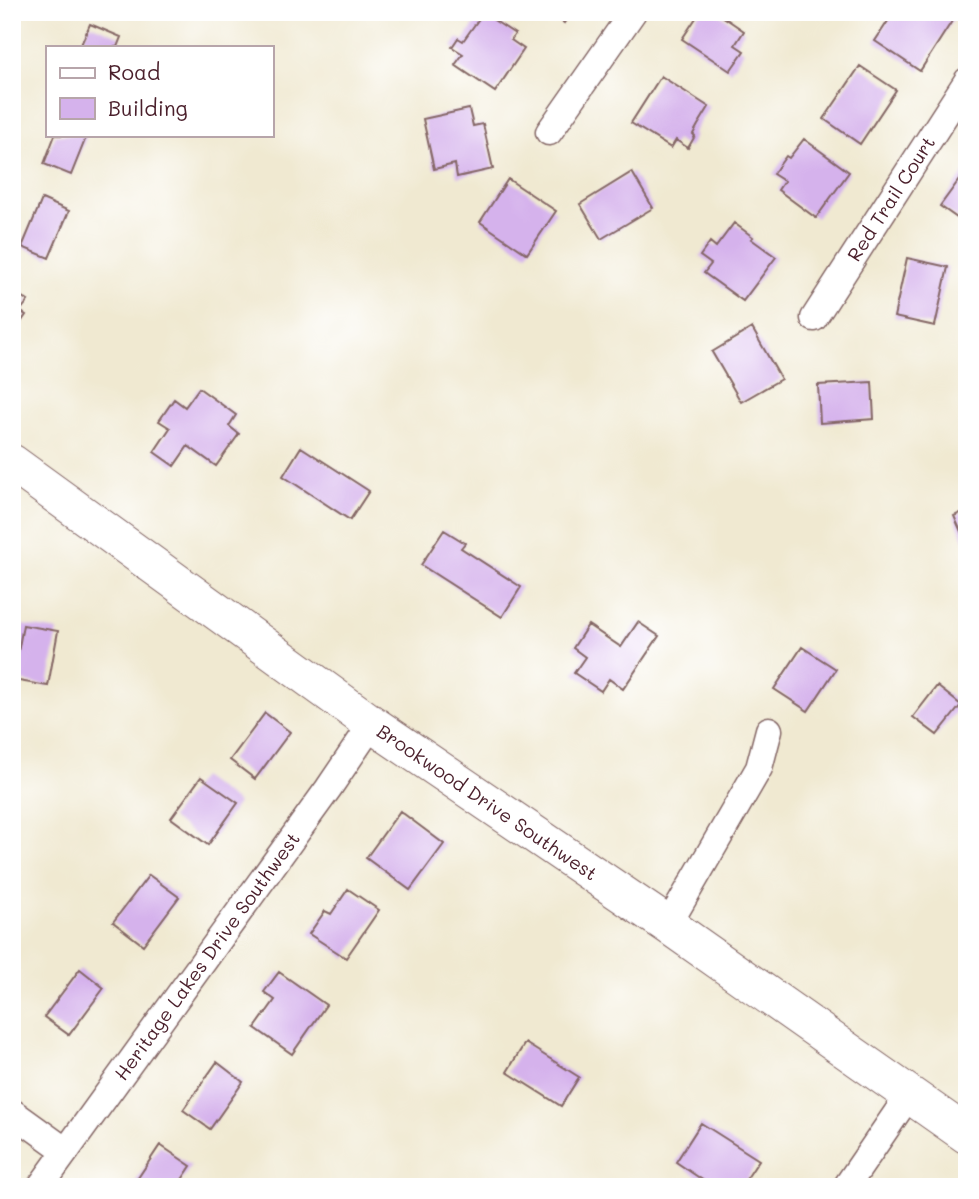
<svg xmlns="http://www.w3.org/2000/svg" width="979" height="1199" font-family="Mali,sans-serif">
<rect width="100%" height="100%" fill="#fff"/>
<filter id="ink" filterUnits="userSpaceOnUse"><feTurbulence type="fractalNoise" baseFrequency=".0143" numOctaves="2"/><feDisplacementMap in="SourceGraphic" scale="14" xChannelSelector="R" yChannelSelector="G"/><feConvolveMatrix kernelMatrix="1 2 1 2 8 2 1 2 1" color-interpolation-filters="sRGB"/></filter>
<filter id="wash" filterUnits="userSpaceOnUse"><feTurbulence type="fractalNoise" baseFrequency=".00686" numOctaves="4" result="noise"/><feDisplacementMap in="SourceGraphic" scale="28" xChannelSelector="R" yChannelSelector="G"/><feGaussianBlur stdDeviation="1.57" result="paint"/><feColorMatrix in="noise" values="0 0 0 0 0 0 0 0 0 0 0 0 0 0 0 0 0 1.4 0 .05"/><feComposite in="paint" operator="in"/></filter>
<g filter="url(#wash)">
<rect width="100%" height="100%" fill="#f0e9d1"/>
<g id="blocks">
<!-- building -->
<path fill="#d5b2ec" d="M548,12H571L564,23Z
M700,12H716L744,31L735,45L744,51L730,71L682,39Z
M894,12H946L954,18L920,71L875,41Z
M483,13L515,34L511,40L524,49L495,92L455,65L463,54L452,47L458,38L463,41Z
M90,24L121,37L117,47H80Z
M860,66L896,90L860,144L824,119Z
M661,76L709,107L698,125L693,134L695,136L688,148L676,140L671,148L631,123Z
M469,109L473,126L483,124L493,169L457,177L455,164L434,169L423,119Z
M55,135H87L71,175L44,164Z
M804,139L849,172L816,218L778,190L784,181L773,174L786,156L789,158Z
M967,169V225L940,206Z
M632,172L653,208L601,239L580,204Z
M508,179L556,211L527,254L480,222Z
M42,199L69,211L49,258L22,247Z
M734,223L753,237L751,239L776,257L743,301L704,273L711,264L700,256L710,242L716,247Z
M907,258L948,267L935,326L894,317Z
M12,290L28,301L20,311L26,315L12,335Z
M752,328L781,379L741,402L712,352Z
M872,382L874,419L820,423L818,385Z
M199,388L236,415L229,426L239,434L216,466L188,446L174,466L154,452L170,428L159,421L174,399L185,407Z
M301,447L369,491L350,520L283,476Z
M967,510V545L954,516Z
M444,530L465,543L461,548L521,587L502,617L421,565Z
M638,622L659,636L623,689L609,679L601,691L574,673L585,657L573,648L588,625L621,647Z
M23,625L58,631L48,686L13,680Z
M802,647L836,669L808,711L774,689Z
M937,686L961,705L937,735L913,717Z
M265,713L290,732L255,779L230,760Z
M201,777L238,803L208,845L171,818Z
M400,811L444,844L410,890L366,858Z
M149,875L179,897L143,945L113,922Z
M348,889L379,910L346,958L309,934L325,911L331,914Z
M80,969L104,988L69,1035L44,1017Z
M279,972L326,1005L292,1054L255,1028L275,1000L264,992Z
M525,1043L579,1077L561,1106L507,1072Z
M217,1062L243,1082L210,1129L183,1110Z
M701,1123L759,1160L741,1187H713L676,1162Z
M160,1145L191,1166L177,1187H132Z"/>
</g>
</g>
<g filter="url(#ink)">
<use href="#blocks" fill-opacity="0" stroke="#846665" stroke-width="2"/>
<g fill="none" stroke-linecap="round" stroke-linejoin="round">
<!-- street casing -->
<g stroke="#846665" stroke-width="29">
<g id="street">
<path d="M549,132L633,12"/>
<path id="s1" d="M814,318L967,81"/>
<path d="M668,925L759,768L769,730"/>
<path d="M12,1112L66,1151"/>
<path id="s2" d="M40,1187L328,789L372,724"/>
<path d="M846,1187L909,1095"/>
</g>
</g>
<!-- secondary casing -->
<g stroke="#846665" stroke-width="39">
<g id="secondary">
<path id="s3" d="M12,463L372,724L668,925L967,1135"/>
</g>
</g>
<!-- street -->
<use href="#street" stroke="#fff" stroke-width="26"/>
<!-- secondary -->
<use href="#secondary" stroke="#fff" stroke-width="37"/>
</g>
</g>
<g text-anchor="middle" stroke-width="6" stroke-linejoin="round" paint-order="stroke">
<!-- street labels -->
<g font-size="19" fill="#4a1f2b" stroke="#fff">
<text dy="7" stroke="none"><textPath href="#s1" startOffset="142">Red Trail Court</textPath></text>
<text dy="7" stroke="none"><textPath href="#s3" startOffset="584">Brookwood Drive Southwest</textPath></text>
<text dy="7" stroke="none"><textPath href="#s2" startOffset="285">Heritage Lakes Drive Southwest</textPath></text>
</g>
</g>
<!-- margin -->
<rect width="979" height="1199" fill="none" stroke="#fff" stroke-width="42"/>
<!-- legend -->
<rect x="46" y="46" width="228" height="91" fill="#ffffff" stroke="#b7a5aa" stroke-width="2"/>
<rect x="60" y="68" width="35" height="10" fill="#ffffff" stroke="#b7a5aa" stroke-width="2"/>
<text x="108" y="80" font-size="21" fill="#4a1f2b">Road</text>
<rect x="60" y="98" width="35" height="21" fill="#d5b2ec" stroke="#b7a5aa" stroke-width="2"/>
<text x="108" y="116" font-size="21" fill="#4a1f2b">Building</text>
</svg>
